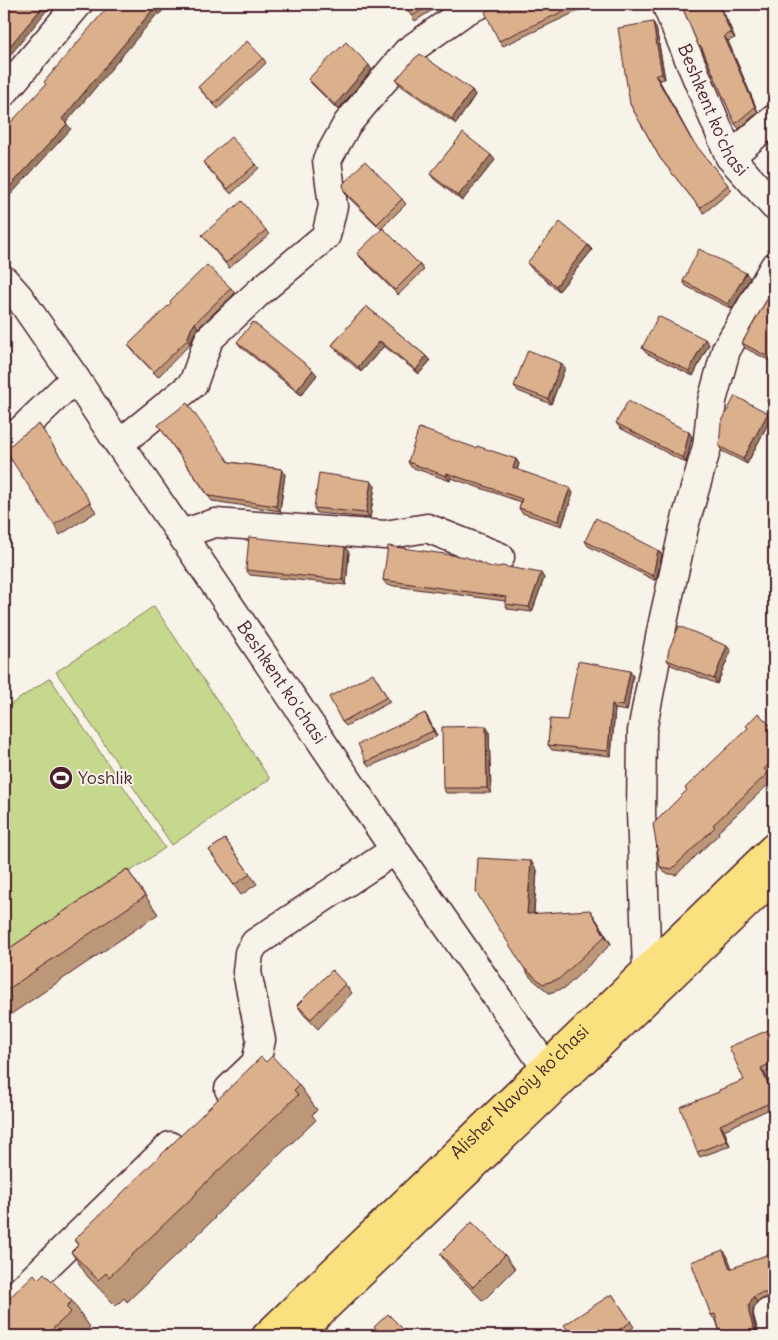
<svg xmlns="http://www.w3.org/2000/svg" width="778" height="1340" font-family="Delius,sans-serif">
<rect width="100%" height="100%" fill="#f7f3e8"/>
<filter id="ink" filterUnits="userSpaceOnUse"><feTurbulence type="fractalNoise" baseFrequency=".02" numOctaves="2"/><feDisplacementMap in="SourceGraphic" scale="10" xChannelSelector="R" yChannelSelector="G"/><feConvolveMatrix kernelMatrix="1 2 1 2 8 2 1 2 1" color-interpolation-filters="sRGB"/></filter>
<g filter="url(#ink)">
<!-- green -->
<path fill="#c6d88d" stroke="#887c5c" d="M154,606L270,779L172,845L56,672Z
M50,678L165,848L4,956V709Z"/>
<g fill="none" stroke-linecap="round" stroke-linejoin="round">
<!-- minor casing -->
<g stroke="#4a1f2b" stroke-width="31">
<g id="minor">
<path id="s1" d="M666,4L730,157L774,206"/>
<path d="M4,92L78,4"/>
<path d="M730,157L774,119"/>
<path id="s2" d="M4,280L19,297L75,378L119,444L181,534L395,850L558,1085"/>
<path d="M119,444L193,384L209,339L258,293L326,236L333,206L327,160L347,124L407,52L465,11L480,4"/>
<path d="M4,447L75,378"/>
<path d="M181,534L215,523L385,535L427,528L500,557"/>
<path d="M649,987L647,969L641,813L642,731L663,622L685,523L707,447L712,401L726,350L774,267"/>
<path d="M229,1089L256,1063L261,1040L247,972L249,953L255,943L395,850"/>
<path d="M4,1307L170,1146"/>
<path d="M768,1313L774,1335"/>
</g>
</g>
<!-- major casing -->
<g stroke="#4a1f2b" stroke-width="31">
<g id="major">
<path id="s3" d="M266,1336L774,847"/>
<path d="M296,1336L774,878"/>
</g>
</g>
<!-- minor -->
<use href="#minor" stroke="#f7f3e8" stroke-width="28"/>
<!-- major -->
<use href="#major" stroke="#fbe080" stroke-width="28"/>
</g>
<!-- wall -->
<path fill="#bc9778" stroke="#4a1f2b" d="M403,4H442L415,21Z
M491,4H593L503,46L499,41L490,8Z
M681,4H720L735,38L728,41L758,112L739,129L735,124L703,51L699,47Z
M656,27L665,79L659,80L693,142L732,190L704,213L660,158L630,104Z
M263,58L266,63L218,109L202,92L198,87Z
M372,70L338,110L312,84L308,79Z
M396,80L472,90L475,95L456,124L400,85Z
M495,160L462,201L434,179L430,174Z
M203,162L256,164L259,168L231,194L207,167Z
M344,191L402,199L406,204L381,229L347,196Z
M266,230L269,235L229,268L202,235Z
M588,245L592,250L559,291L531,268L527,263Z
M357,253L420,265L424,270L398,295L361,258Z
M750,278L732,309L686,286L683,281Z
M774,287V363L745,348L742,343Z
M231,288L235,293L198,328L194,334L190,344L158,377L132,350L128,345Z
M366,306L426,356L430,361L419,374L384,346L361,372L336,350L332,345Z
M237,342L317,375L301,395L241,347Z
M709,344L693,376L646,353L642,348Z
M565,368L551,404L518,391L514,386Z
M4,377L11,386L4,393Z
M774,386V408L770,406L767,401Z
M771,418L747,464L722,451L719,446Z
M616,423L689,432L692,437L686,463L620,428Z
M39,424L96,512L60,535L54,525Z
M158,425L229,462L282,469L285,474L280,511L212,501Z
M476,448L516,459L519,464L517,470L573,493L562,526L522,513L519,508L521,502L451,478L450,481L411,467L408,462Z
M375,486L370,518L317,513L314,508Z
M585,541L658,550L662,555L656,581L588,546Z
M349,552L346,585L250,575L246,570Z
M491,567L544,578L532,612L508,609L505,604V601L387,585L383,580Z
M731,651L717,684L671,665L667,660Z
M633,676L627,711L615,709L611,756L552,750L548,745L567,720Z
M376,678L390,702L346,726L342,722Z
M425,713L428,718L437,736L369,767L366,762Z
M774,721V770L769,775L773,780L718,832L719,834L676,875L665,873L660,867L687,791L748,728L746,726L770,725Z
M489,731L491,793H446L443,788Z
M225,839L257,884L241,895L209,850Z
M127,869L158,914L4,1019V952Z
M537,870L534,914L596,919L611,944L565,988L549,993L530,977L524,968Z
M345,984L352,993L318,1029L304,1015L297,1005Z
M773,1028L774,1030V1069L765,1073L774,1095V1107L724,1130L730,1146L700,1157L697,1152L744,1080Z
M266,1062L299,1085L317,1110L312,1115L316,1120L214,1217L215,1218L127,1302L124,1298L116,1306L88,1277L71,1252L78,1245L74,1240Z
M774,1252V1299L772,1298H764L757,1302L753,1310V1318L758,1336H721L716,1320H715L711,1315L727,1255L732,1269Z
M440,1254L505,1255L515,1269L483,1301L450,1268Z
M38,1279L72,1301L90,1327L85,1332L88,1336H4Z
M612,1294L634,1327L621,1336H572Z"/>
<!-- shaded-wall -->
<path fill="#997b62" stroke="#4a1f2b" d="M45,4H52L4,63V53Z
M160,4H168L159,15L156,10Z
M718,4H720L735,38L731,33Z
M154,8L158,13L65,124L62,119Z
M653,22L656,27L665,79L662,74Z
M724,36L728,41L758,112L755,107Z
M369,65L372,70L338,110L335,105Z
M655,75L659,80L694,144L691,139Z
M472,90L475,95L456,124L452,119Z
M67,124L71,129L4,202V193Z
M491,155L495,160L462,201L458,196Z
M588,245L592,250L559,291L556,286Z
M746,273L750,278L732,309L728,304Z
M195,323L198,328L194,334L190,344L187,340L191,329Z
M705,339L709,344L693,376L689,371Z
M380,341L384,346L361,372L358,367Z
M426,356L430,361L419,374L416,370Z
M561,363L565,368L551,404L548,399Z
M313,370L317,375L301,395L297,390Z
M768,413L771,418L747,464L743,459Z
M689,432L692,437L686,463L683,458Z
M516,459L519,464L516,473L513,468Z
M282,469L285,474L280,511L276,506Z
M447,473L451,478L450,481L446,476Z
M371,481L375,486L370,518L366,513Z
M570,488L573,493L562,526L558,521Z
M345,547L349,552L346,585L342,580Z
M658,550L662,555L656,581L653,576Z
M541,573L544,578L532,612L529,607Z
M727,646L731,651L717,684L714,679Z
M630,671L633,676L627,711L623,706Z
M612,704L615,709L611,756L608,751Z
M425,713L428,718L437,736L433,731Z
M486,726L489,731L491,793L487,788Z
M531,861L537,870L533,922L527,914Z
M590,910L596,919L611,944L605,936Z
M761,1068L765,1073L774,1095V1098Z
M720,1125L724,1130L730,1146L727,1141Z
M723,1250L727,1255L734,1274L730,1269Z
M753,1297L757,1302L753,1310V1318L758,1336H756L749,1313V1305Z"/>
<!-- building -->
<path fill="#dbb08c" stroke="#4a1f2b" d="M4,4H45L4,53Z
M110,4H160L156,10L154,8L62,119L67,124L4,193V130L46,84L44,82Z
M403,4H431L412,16Z
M491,4H579L499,41L485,12L490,8Z
M681,4H718L731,33L724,36L755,107L735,124L701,46L699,47Z
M653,22L662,74L655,75L691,139L728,185L700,208L660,158L630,104L618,28Z
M247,41L263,58L214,104L198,87Z
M346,42L369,65L335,105L308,79Z
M420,54L472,90L452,119L396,80L414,59Z
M463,133L491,155L458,196L430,174Z
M231,137L256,164L228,189L203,162Z
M365,161L402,199L377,224L344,191L343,184Z
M774,174V182L771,178Z
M242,201L266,230L226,263L202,235Z
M560,222L588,245L556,286L527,263Z
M383,228L420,265L395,290L357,253Z
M699,249L746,273L728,304L683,281Z
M207,265L231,288L195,323L191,329L187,340L154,372L128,345L171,303L170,301Z
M774,287V360L742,343Z
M366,306L426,356L416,370L380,341L358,367L332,345Z
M658,316L705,339L689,371L642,348Z
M253,322L313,370L297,390L237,342Z
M528,350L561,363L548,399L514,386Z
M4,377L8,381L4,384Z
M774,386V404L767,401Z
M735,396L768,413L743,459L719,446L721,423Z
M628,401L689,432L683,458L616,423Z
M187,403L229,462L282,469L276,506L209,496L158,425Z
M39,424L90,502L54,525L5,450L21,436Z
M419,428L476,448L477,446L516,459L513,468L570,488L558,521L519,508L522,499L447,473L446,476L408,462Z
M319,473L371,481L366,513L314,508Z
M596,518L658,550L653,576L585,541Z
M249,537L345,547L342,580L246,570Z
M388,546L466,557L491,567H498L502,566L541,573L529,607L505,604L506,597L383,580Z
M679,626L727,646L714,679L667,660L669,649Z
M578,661L630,671L623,706L612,704L608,751L548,745L550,719L567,720Z
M373,673L387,697L342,722L329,697Z
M425,713L433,731L366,762L358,744Z
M758,713L770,725L774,721V759L764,769L768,773L713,825L715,827L672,869L660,867L653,824L687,790L685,788L748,728L746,726Z
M486,726L487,788H443L442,727Z
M225,839L250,874L234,885L209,850Z
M478,858L531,861L527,914L590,910L605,936L559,979L543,984L524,968L476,892Z
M127,869L145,896L4,992V952Z
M332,970L345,984L311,1019L297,1005Z
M773,1028L774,1031V1062L761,1068L774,1098V1101L720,1125L727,1141L697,1152L680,1107L719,1092V1090L744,1080L729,1047Z
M272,1056L299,1085L294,1090L298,1095L196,1192L197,1193L109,1277L106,1273L98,1280L71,1252L79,1244L74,1240L261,1057L266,1062Z
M472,1222L505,1255L473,1287L440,1254Z
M723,1250L730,1269L774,1252V1296L769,1293H761L753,1297L749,1305V1313L756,1336H721L715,1314L711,1315L691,1262Z
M44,1273L72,1301L66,1307L71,1312L45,1336H4V1303L34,1274L38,1279Z
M612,1294L631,1322L609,1336H572L564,1325Z
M388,1314L410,1336H373L378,1331L374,1327Z
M527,1334L528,1336H494Z"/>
</g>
<!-- icons -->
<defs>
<g id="stadium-disc" transform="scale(1.25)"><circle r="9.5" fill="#4a1f2b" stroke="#f7f3e8"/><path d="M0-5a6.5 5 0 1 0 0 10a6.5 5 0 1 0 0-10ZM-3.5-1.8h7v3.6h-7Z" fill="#fff"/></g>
</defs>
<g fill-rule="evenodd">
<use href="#stadium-disc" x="61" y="778"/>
</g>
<g text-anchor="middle" stroke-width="4" stroke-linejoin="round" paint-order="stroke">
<!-- street labels -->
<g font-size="18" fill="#4a1f2b" stroke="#f7f3e8">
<text dy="6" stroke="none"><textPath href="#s1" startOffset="116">Beshkent ko'chasi</textPath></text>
<text dy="6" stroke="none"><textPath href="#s2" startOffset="489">Beshkent ko'chasi</textPath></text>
<text dy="6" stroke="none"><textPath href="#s3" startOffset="352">Alisher Navoiy ko'chasi</textPath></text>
</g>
<!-- poi labels -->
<g font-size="18" fill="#4a1f2b" stroke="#f7f3e8" text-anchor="start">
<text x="78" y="784">Yoshlik</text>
</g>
</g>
<!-- margin -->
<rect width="778" height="1340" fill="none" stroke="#f7f3e8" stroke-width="20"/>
<rect x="10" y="10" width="758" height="1320" fill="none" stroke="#4a1f2b" stroke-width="2" filter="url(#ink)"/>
</svg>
